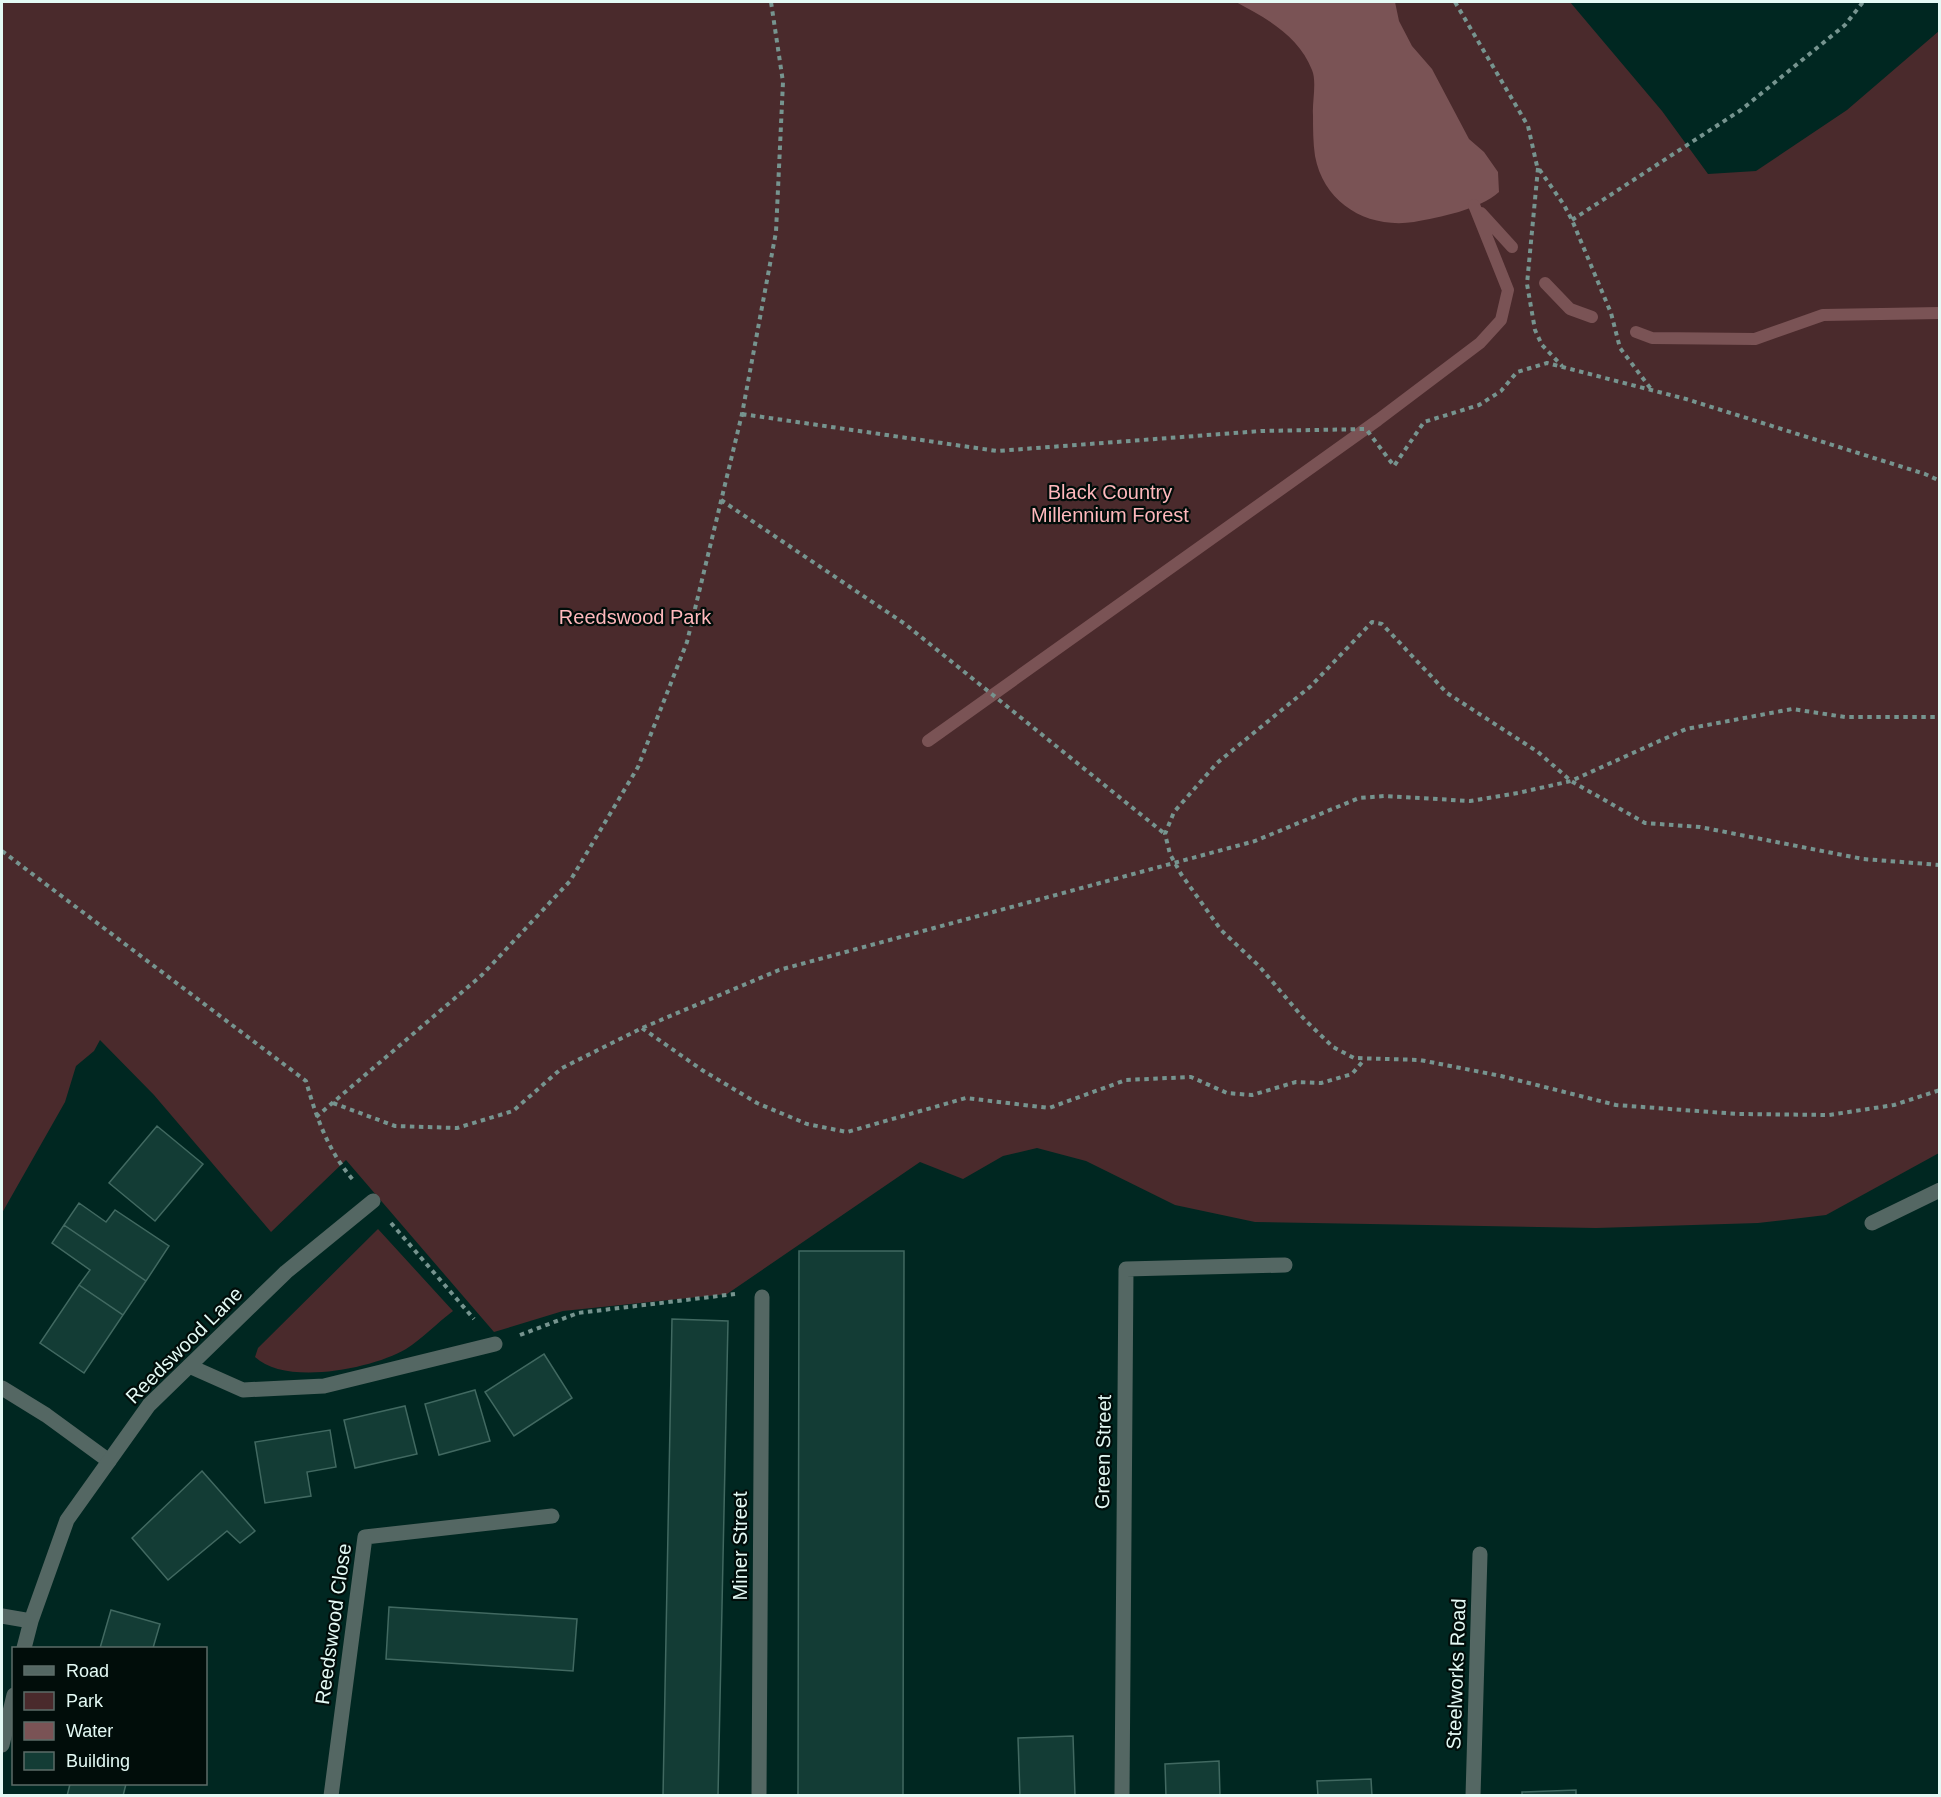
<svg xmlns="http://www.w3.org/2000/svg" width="1941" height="1797" font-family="Arial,sans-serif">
<rect width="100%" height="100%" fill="#002721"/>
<!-- green -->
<path fill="#4a2a2c" d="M2,2H1570L1662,111L1708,174L1756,171L1847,110L1939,31V1153L1826,1215L1758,1223L1596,1228L1255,1222L1175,1205L1086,1161L1037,1148L1003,1156L963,1179L920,1162L727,1294L563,1311L494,1332L346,1160L271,1232L154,1095L100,1040L94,1051L76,1066L65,1102L2,1213Z
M378,1229L453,1311C437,1323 422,1339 406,1349C372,1369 285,1386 255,1357L258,1348Z"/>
<!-- water -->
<path fill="#7a5355" d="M1236,2H1395L1399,21L1412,46L1432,69L1469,139L1484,152L1498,172L1499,192C1479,210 1440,217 1414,222C1368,229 1324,204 1315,156C1313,143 1313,128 1313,115C1312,102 1317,82 1312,70C1299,36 1266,18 1236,2Z"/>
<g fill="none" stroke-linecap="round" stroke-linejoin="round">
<!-- stream -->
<path stroke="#7a5355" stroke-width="12" d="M1481,213L1512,247
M1545,283L1570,309L1592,317
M1636,332L1652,338L1755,339L1823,315L1940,313
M928,741L1378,420L1480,343L1501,320L1508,290L1474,205"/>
</g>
<!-- building -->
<path fill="#133c35" stroke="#416961" stroke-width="1.5" d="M157,1126L203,1164L155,1221L109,1183Z
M79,1203L106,1222L115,1210L169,1246L146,1281L64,1225Z
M64,1225L146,1281L123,1315L79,1285L90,1270L52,1243Z
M799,1251H904L903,1796H798Z
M79,1285L123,1315L84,1373L40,1343Z
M672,1319L728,1321L718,1796H663Z
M544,1354L572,1398L514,1436L485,1392Z
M475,1390L490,1441L439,1455L425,1404Z
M405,1406L417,1454L355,1468L344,1420Z
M330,1430L336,1467L307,1472L311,1496L265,1503L255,1442Z
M202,1471L255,1531L240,1543L227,1531L168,1580L132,1538Z
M389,1607L577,1619L573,1671L386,1659Z
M111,1610L160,1624L153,1648H100Z
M1073,1736L1075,1796H1020L1018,1738Z
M1219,1761L1220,1796H1166L1165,1764Z
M1371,1779L1372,1796H1318L1317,1781Z
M70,1784H126L123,1796H67Z
M1576,1790V1796H1522V1792Z"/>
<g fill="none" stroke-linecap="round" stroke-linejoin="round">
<!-- path -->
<path stroke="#76948f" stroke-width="4" stroke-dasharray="4.5 4.5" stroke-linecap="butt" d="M1455,2L1528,126L1537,166L1564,205L1572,220L1611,313L1620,348L1651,389
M1538,168L1527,284L1535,330L1542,345L1562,366
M1572,220L1741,110L1845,25L1863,2
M742,414L997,451L1261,431L1366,429L1394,466L1424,422L1479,405L1501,391L1517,372L1547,363L1686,399L1925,474L1940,481
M721,500L905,624L1165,834
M2,851L306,1081C316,1117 329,1153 354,1181
M1940,865L1863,859L1700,827L1645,823L1571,781L1538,752L1447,693L1382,624L1372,622L1311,686L1217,763L1174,812L1165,834L1170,854L1181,874L1221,930L1259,966L1305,1020L1333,1047L1354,1058L1420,1060L1501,1076L1616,1105L1738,1114L1829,1115L1894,1105L1940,1090
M642,1028L702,1070L757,1103L807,1124L847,1132L966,1098L1049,1108L1126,1080L1191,1077L1227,1093L1252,1095L1296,1082L1321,1083L1352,1074L1364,1060
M333,1103L395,1126L457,1128L513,1111L562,1068L642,1028L779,970L1255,841L1359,798L1385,796L1470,801L1518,793L1571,781L1686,729L1792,709L1845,717H1940
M316,1117L482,975L570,881L638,767L687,642L742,414L776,232L783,82L771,2
M391,1223L474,1319
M520,1335L578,1313L735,1294"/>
<!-- service -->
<path stroke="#546763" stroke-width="15" d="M2,1388L46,1415L109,1461"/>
<!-- minor -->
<path stroke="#546763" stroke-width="15" d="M1872,1223L1940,1190
M189,1366L243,1390L324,1386L495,1344
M2,1616L31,1621
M24,1648L31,1621L67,1520L149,1405L286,1272L373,1201
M2,1745L14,1695
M331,1796L365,1537L552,1516
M759,1796L762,1297
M1122,1796L1126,1269L1285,1265
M1473,1796L1480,1554"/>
</g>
<g text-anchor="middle" stroke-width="4.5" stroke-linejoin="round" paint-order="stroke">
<!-- park labels -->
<g font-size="20" fill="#ffb8bc" stroke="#010d0a">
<text x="1110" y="499">Black Country<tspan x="1110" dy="23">Millennium Forest</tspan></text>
<text x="635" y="624">Reedswood Park</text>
</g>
<!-- street labels -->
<g font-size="20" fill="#e4faf5" stroke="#010d0a">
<text transform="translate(184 1345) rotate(-45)" y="7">Reedswood Lane</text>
<text transform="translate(1103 1452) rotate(-89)" y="7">Green Street</text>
<text transform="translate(740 1546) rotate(-90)" y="7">Miner Street</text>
<text transform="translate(333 1624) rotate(-82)" y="7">Reedswood Close</text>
<text transform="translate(1456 1674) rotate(-88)" y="7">Steelworks Road</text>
</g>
</g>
<!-- border -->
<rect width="1941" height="1797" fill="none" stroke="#e4faf5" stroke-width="6"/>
<!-- legend -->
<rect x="12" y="1647" width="195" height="138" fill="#010d0a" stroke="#5c6c68" stroke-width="1.5"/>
<rect x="24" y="1666" width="30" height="9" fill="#546763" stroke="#5c6c68" stroke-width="1.5"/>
<text x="66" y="1677" font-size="18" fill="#e4faf5">Road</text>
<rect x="24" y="1692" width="30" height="18" fill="#4a2a2c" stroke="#5c6c68" stroke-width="1.5"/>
<text x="66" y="1707" font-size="18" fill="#e4faf5">Park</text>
<rect x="24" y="1722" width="30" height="18" fill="#7a5355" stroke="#5c6c68" stroke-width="1.5"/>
<text x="66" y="1737" font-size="18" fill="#e4faf5">Water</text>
<rect x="24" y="1752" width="30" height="18" fill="#133c35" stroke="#5c6c68" stroke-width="1.5"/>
<text x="66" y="1767" font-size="18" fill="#e4faf5">Building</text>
</svg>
